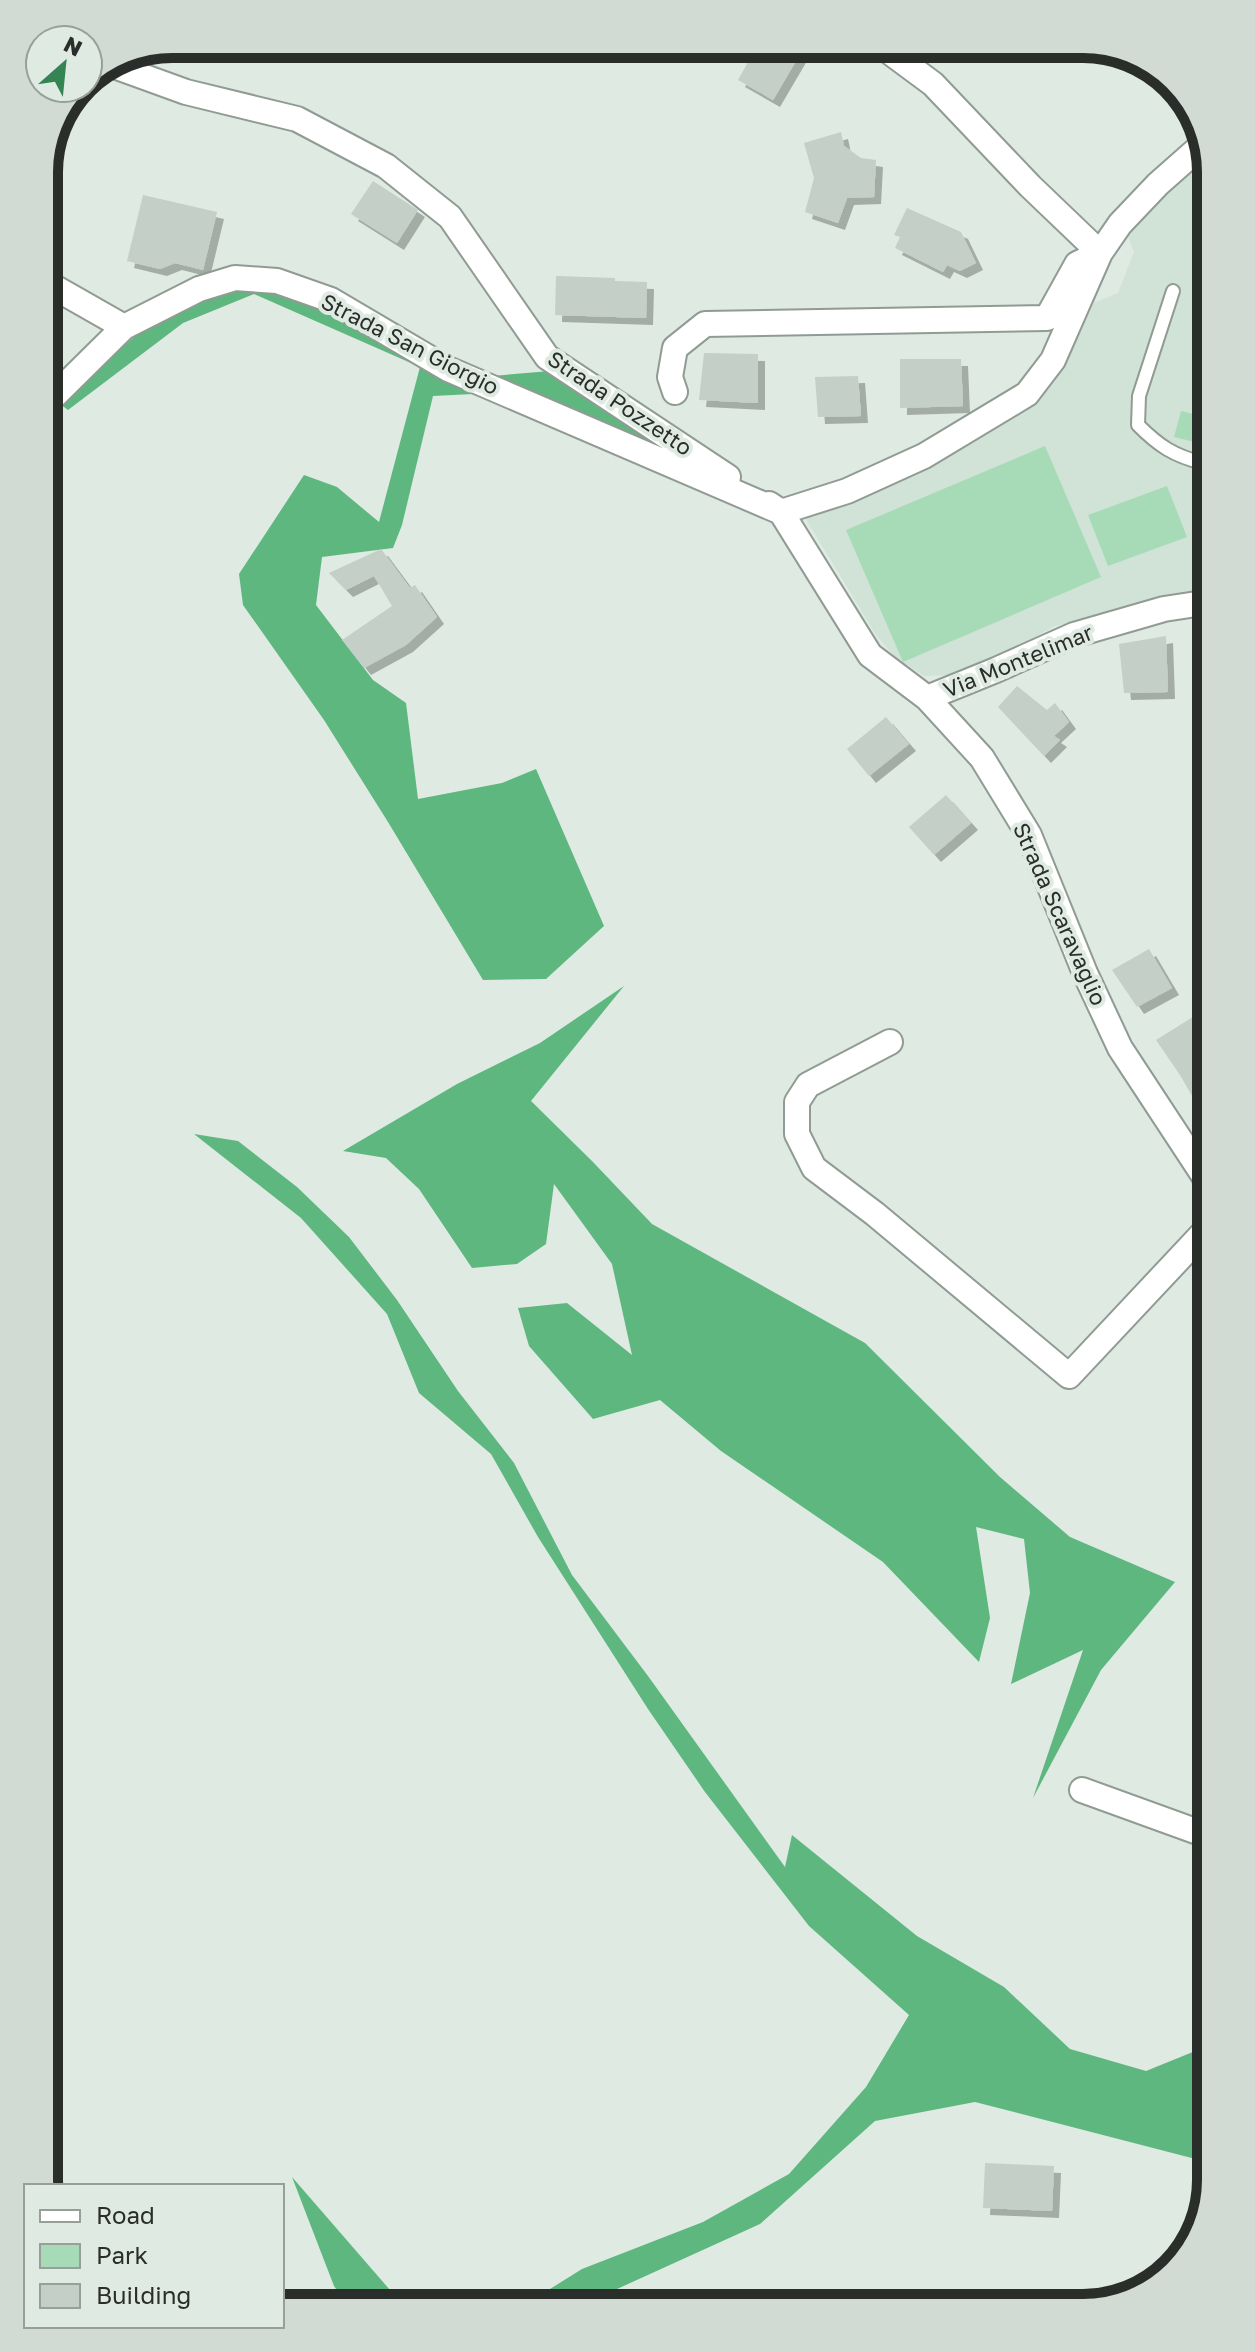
<svg xmlns="http://www.w3.org/2000/svg" width="1255" height="2352" font-family="'Golos Text',sans-serif">
<defs>
<filter id="shadow"><feDropShadow dx="7" dy="7" stdDeviation="0" flood-color="#0004"/></filter>
</defs>
<rect width="100%" height="100%" fill="#dfeae2"/>
<!-- built -->
<path fill="#d0e3d6" d="M1201,157L1203,597L1121,609L1055,626L993,660L949,675L924,676L895,657L876,635L801,511L926,460L1029,408L1064,368L1094,303L1118,293L1134,252L1125,229Z"/>
<!-- green -->
<path fill="#a7dbb7" d="M1181,411L1202,416L1203,444L1174,437Z
M1045,446L1101,577L903,662L846,530Z
M1167,486L1187,537L1108,566L1088,515Z"/>
<!-- forest -->
<path fill="#5eb77f" d="M231,286L295,296L457,379L550,371L674,454L724,501L473,394L433,396L402,525L393,548L322,557L316,605L373,680L406,703L418,799L502,783L536,769L604,926L546,979L483,980L388,822L324,720L243,605L239,574L304,475L337,487L379,522L420,367L254,294L183,323L68,410L59,403L157,317Z
M624,986L531,1101L592,1161L652,1224L865,1343L1000,1477L1070,1537L1175,1582L1101,1670L1033,1798L1083,1650L1011,1684L1030,1593L1024,1539L976,1527L990,1618L979,1662L883,1562L721,1451L660,1400L593,1419L529,1346L518,1308L567,1303L632,1355L612,1264L554,1184L546,1244L517,1264L472,1268L419,1189L386,1158L343,1151L457,1084L540,1043Z
M194,1134L238,1141L297,1187L349,1237L397,1300L458,1391L514,1463L572,1575L648,1676L785,1867L792,1835L917,1936L1004,1987L1070,2049L1146,2071L1210,2045L1211,2163L975,2102L875,2121L760,2224L584,2304H526L582,2269L703,2222L789,2174L866,2087L909,2015L809,1926L705,1792L648,1709L538,1537L491,1454L419,1393L387,1314L301,1218Z
M292,2177L403,2305L348,2306L334,2286Z"/>
<!-- building -->
<path fill="#c4cfc7" filter="url(#shadow)" d="M758,44H784L800,54L773,100L738,80Z
M841,132L844,146L861,158L876,160L874,197L847,198L838,223L805,212L814,178L804,143Z
M373,181L418,210L397,243L351,214Z
M143,195L217,212L203,270L175,263L160,269L127,261Z
M907,208L961,232L976,263L960,271L947,265L943,272L895,248L900,237L894,235Z
M556,276L615,278V281L647,282L646,318L555,315Z
M704,353L758,354V403L699,400Z
M900,359H961L963,406L900,408Z
M858,376L861,416L818,417L815,377Z
M381,549L410,588L415,585L437,617L406,645L364,668L342,640L392,606L374,576L346,590L329,573Z
M1166,636L1168,692L1124,693L1119,644Z
M1017,686L1047,710L1055,703L1069,722L1054,736L1060,740L1044,756L998,707Z
M886,717L909,744L869,776L847,749Z
M946,795L971,823L934,855L909,827Z
M1149,949L1172,988L1137,1007L1112,970Z
M1196,1015L1205,1031L1206,1120L1180,1075L1156,1040Z
M985,2163L1054,2166L1052,2211L983,2208Z"/>
<g fill="none" stroke-linecap="round" stroke-linejoin="round">
<!-- service casing -->
<g stroke="#909b93" stroke-width="16">
<path id="service" d="M1173,291L1139,396L1138,425C1159,446 1174,456 1203,463"/>
</g>
<!-- minor casing -->
<g stroke="#909b93" stroke-width="28">
<path id="minor" d="M879,44L933,84L1030,186L1100,253
M117,67L186,92L297,119L386,166L450,217L547,357L728,477
M45,282L124,327
M675,392L670,377L675,348L705,324L1047,318L1077,264L1100,253
M45,405L124,327L199,289L235,278L277,281L331,300L448,369L781,512L870,655L927,698L982,758L1029,835L1085,973L1120,1048L1206,1179
M769,504L781,512L847,491L924,456L1027,394L1053,360L1100,253L1120,224L1158,184L1201,146
M927,698L996,670L1074,635L1164,609L1203,603
M890,1042L808,1085L797,1102V1134L814,1168L875,1214L1069,1376L1206,1230
M1082,1790L1209,1836"/>
</g>
<!-- service -->
<use href="#service" stroke="#fff" stroke-width="12"/>
<!-- minor -->
<use href="#minor" stroke="#fff" stroke-width="24"/>
</g>
<g text-anchor="middle" stroke-width="8" stroke-linejoin="round" paint-order="stroke">
<!-- street labels -->
<g font-size="22" fill="#2a2e2b" stroke="#dfeae2">
<text transform="translate(410 344) rotate(27)" y="8">Strada San Giorgio</text>
<text transform="translate(620 403) rotate(34)" y="8">Strada Pozzetto</text>
<text transform="translate(1018 661) rotate(-22)" y="8">Via Montelimar</text>
<text transform="translate(1060 914) rotate(66)" y="8">Strada Scaravaglio</text>
</g>
</g>
<!-- crop -->
<path d="M0 0H1255V2352H0ZM172 58H1083A114 114 0 0 1 1197 172V2180A114 114 0 0 1 1083 2294H172A114 114 0 0 1 58 2180V172A114 114 0 0 1 172 58Z" fill="#d1dbd3" fill-rule="evenodd"/>
<path fill="none" stroke="#2a2e2b" stroke-width="10" d="M172 58H1083A114 114 0 0 1 1197 172V2180A114 114 0 0 1 1083 2294H172A114 114 0 0 1 58 2180V172A114 114 0 0 1 172 58Z"/>
<!-- legend -->
<rect x="24" y="2184" width="260" height="144" fill="#dfeae2" stroke="#979f99" stroke-width="2"/>
<rect x="40" y="2210" width="40" height="12" fill="#ffffff" stroke="#979f99" stroke-width="2"/>
<text x="96" y="2224" font-size="24" fill="#2a2e2b">Road</text>
<rect x="40" y="2244" width="40" height="24" fill="#a7dbb7" stroke="#979f99" stroke-width="2"/>
<text x="96" y="2264" font-size="24" fill="#2a2e2b">Park</text>
<rect x="40" y="2284" width="40" height="24" fill="#c4cfc7" stroke="#979f99" stroke-width="2"/>
<text x="96" y="2304" font-size="24" fill="#2a2e2b">Building</text>
<!-- north arrow -->
<g transform="translate(64 64) rotate(27)"><circle r="38" fill="#dfeae2" stroke="#979f99" stroke-width="2"/>
<path d="M0-6L14 30L0 20L-14 30Z" fill="#348454"/>
<text y="-12" font-size="22" font-weight="bold" text-anchor="middle" fill="#2a2e2b">N</text>
</g>
</svg>
